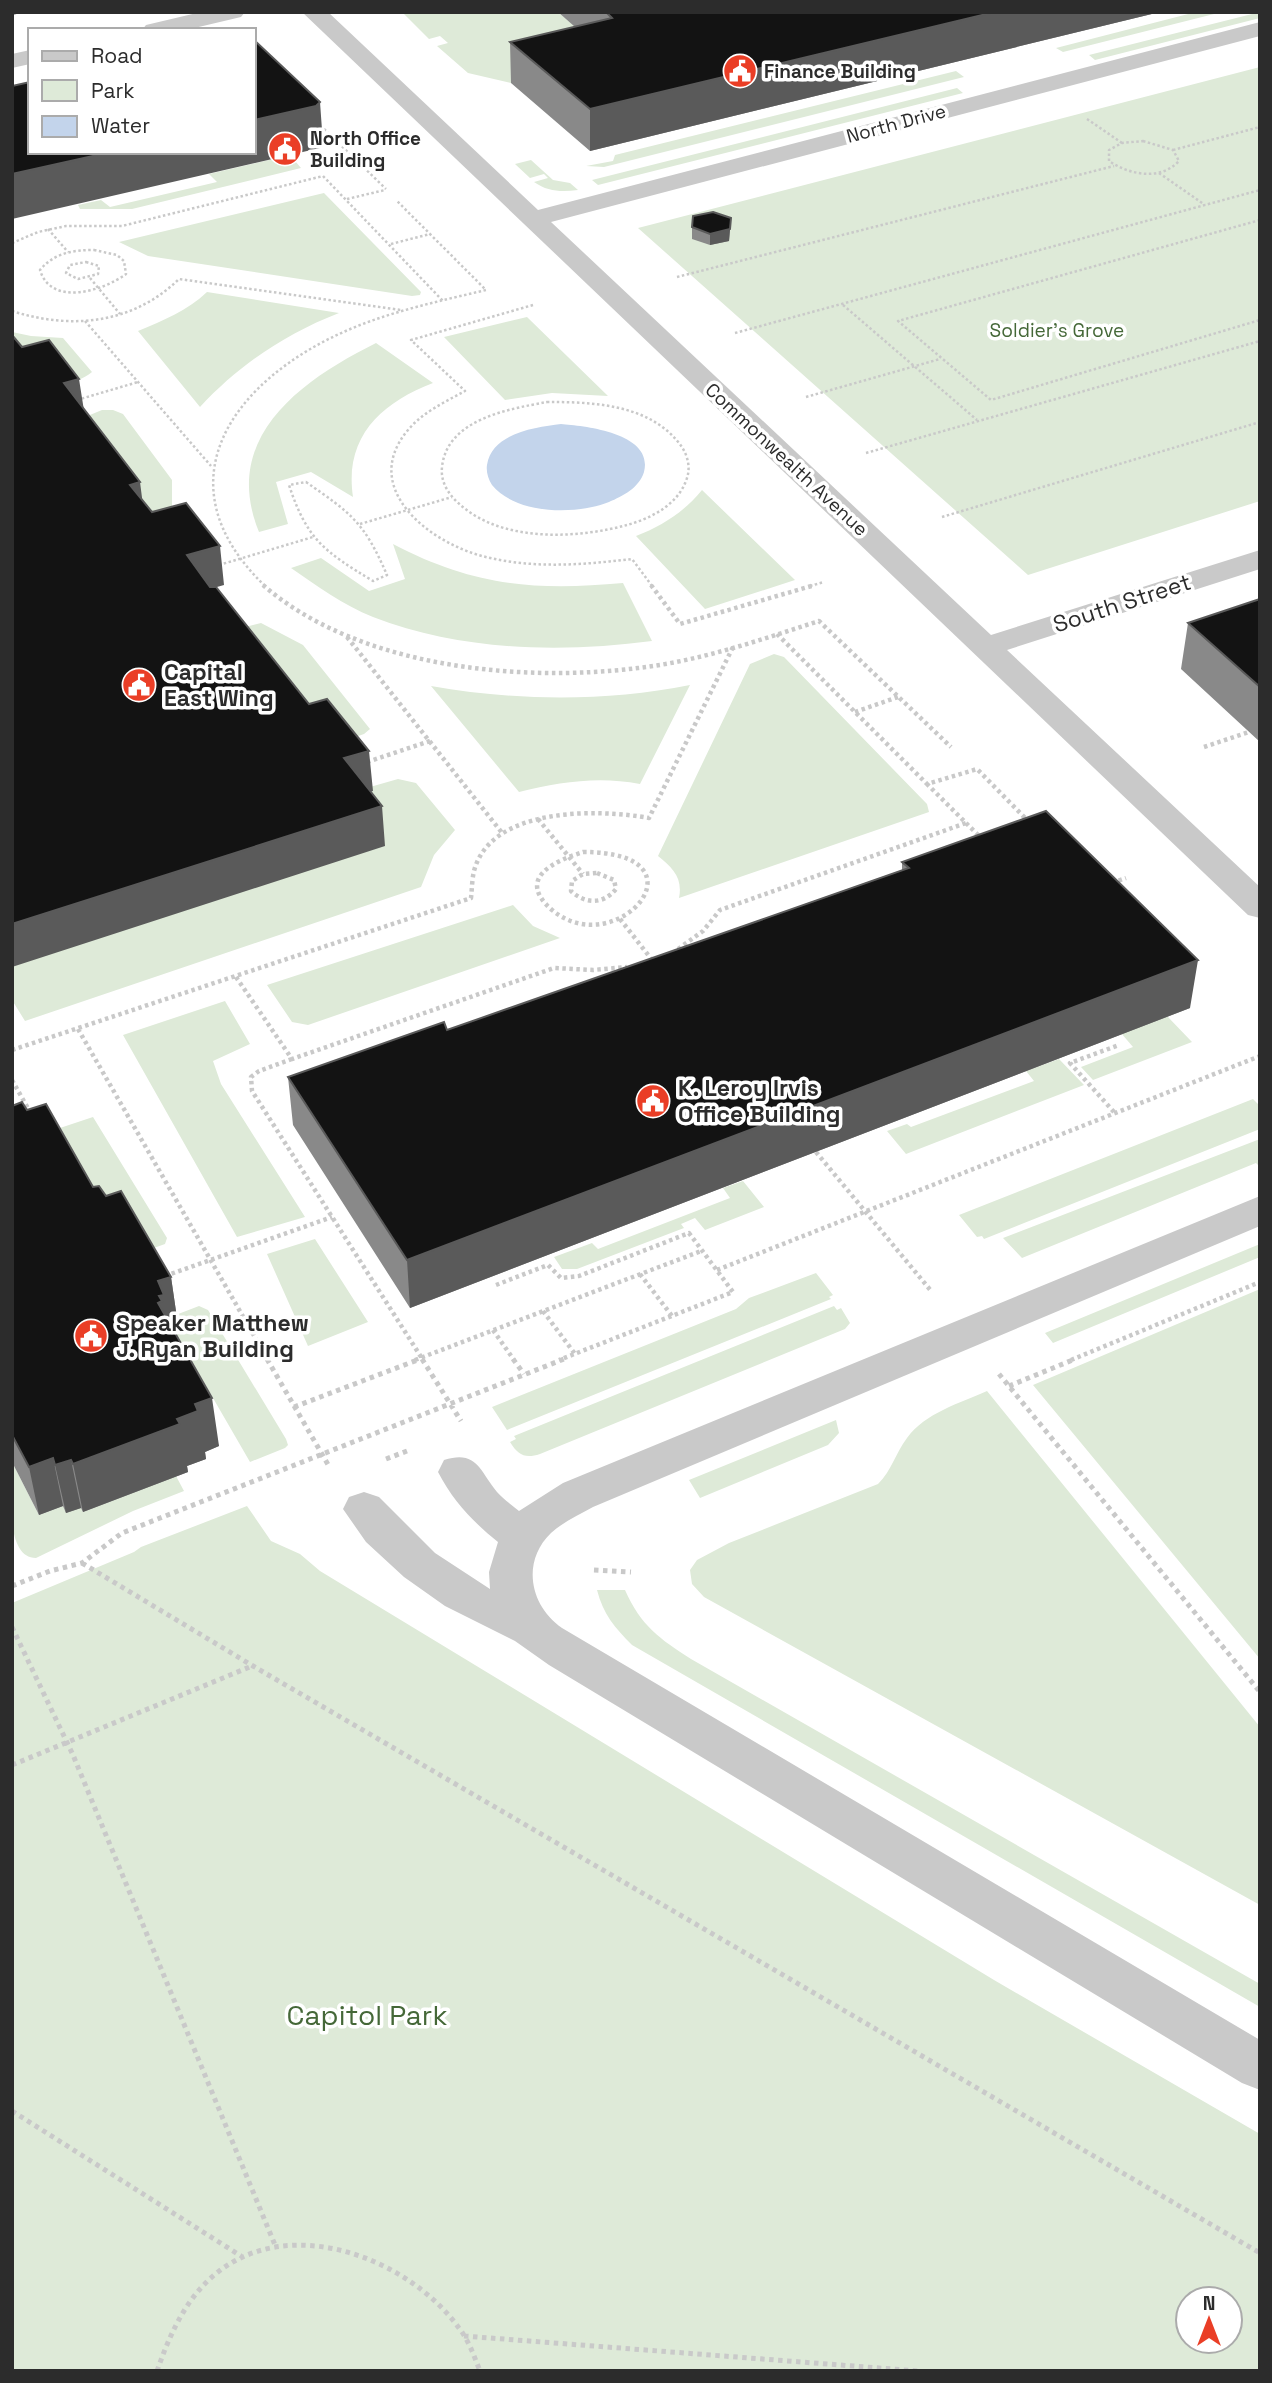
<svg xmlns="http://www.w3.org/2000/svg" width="1272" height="2383" font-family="'Space Grotesk',sans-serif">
<rect width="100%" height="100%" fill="#fff"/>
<!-- green -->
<path fill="#deead8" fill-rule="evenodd" d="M402,12H558L612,59L511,83L468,73L437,46L448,43L440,36L429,39Z
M1196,12H1222L1063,52L1056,48Z
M1260,12V18L1095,60L1089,55Z
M1260,67V501L1028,575L638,228Z
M956,71L964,77L604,167L586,166L613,161L615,155Z
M957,88L963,93L598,185L592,180Z
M290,155L301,168L132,209H80L78,205L101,200L110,207L217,182L209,174Z
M531,160L553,180L570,183L578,190C562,192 548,192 534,182L548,178L544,174L530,178L515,164Z
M324,193L421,292L420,295L412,296L148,256L119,242Z
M207,292L339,313C285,334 239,365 200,407L138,331C164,320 187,311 207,292Z
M527,317L608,396L552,393L505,400L444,337Z
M12,332L31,336L63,338L92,372C66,393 39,375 12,364Z
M376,343L433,383C381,403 344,437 353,497L311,472L276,482L288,524L259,532C220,437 302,380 376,343Z
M102,410H113L123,414L172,480V511L145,521L85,417Z
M702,490L795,580L705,609L636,536C662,526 684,512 702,490Z
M393,544C473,586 535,591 623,583L652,641C560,653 461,651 373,617C343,605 317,586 291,568L321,558L369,591L405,579Z
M261,623L303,645L370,729L364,734L335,744L225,632Z
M774,654L784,657L927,804L929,812L679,898C683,878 673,868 658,856L750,664Z
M690,685L640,784C598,776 560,782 519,792L431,686C516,701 605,702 690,685Z
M398,779L416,783L455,830L434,855L421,887L25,1021L12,1000V967L370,787Z
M513,905L533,926L560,938L308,1025L292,1022L267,985Z
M225,1001L250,1044L213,1061L221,1084L305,1217L237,1237L123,1035Z
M1167,1016L1192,1042L1093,1080L1081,1067L1133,1047L1121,1033Z
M1059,1059L1084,1085L906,1154L887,1131L907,1124L911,1127L1034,1081L1026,1071Z
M1253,1099L1260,1106V1129L984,1239L982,1236L977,1237L959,1215Z
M93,1117L167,1238L165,1244L137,1254L12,1144Z
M1260,1139V1167L1256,1163L1022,1258L1003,1238Z
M743,1181L764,1207L705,1230L695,1218L681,1224L684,1228L577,1269H562L554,1257L592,1243L598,1249L730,1198L723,1188Z
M315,1239L368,1322L308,1346L267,1254Z
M1260,1244V1257L1053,1343L1045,1333Z
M816,1273L833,1295L829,1297L831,1299L507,1430L492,1407L736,1309L749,1298Z
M1260,1289V1659L1033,1385Z
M199,1306L208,1310L286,1439L288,1445L285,1448L250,1462L180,1341L166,1330L173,1316Z
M834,1306L837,1310L841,1308L850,1323L845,1329L540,1454C525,1459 518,1455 510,1442L516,1439L514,1436Z
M987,1391L1260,1727V1905L704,1597L692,1584L690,1570L697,1560L729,1543L878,1484C892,1470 895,1454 907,1438C925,1413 960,1403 987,1391Z
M836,1420L839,1433L828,1445L700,1498L689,1480Z
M12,1462L39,1515L63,1506L81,1508L83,1512L176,1476L184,1491L133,1511L36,1558C3,1558 12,1484 12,1462Z
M247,1506L271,1541L300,1554L320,1571L994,1980L1260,2134V2371H12V1603L134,1552L141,1547ZM1188,2299H1230V2341H1188Z
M597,1590H625C641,1626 660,1639 691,1659L1260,1984V2007L632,1645C615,1628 603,1614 597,1590Z"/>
<!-- water -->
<path fill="#c3d4eb" d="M561,424C585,426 654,433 644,472C639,488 623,496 609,502C576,515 517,515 492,485C488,479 486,471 487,465C492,433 536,427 561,424Z"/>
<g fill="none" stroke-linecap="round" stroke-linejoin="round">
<!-- path-far2 -->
<path stroke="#c9c9c9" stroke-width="2.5" stroke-dasharray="2.5 2.5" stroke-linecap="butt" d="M1087,119L1122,143
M324,129L386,189
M1143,141L1173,150L1179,161C1160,181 1130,175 1109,161V150L1122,143Z
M1173,150L1260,127
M1159,173L1205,205
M347,199L385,190
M1260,220L898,321L991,400L1260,320
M48,229L68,252
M12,243L38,232L66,226H122L323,176L443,301
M391,244L430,234
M94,250L117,255L124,261L126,274C103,291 51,307 40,270C54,253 73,250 94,250Z
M86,262L99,266L98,274L78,279L66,273L70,265Z
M677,277L1114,166
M90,278L120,314
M533,305L411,340L465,391C445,402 423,412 408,430C359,488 429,542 482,556C531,569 582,565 632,559L652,586
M843,305L977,420
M12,311C71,330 133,324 179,279L401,310
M85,321L211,466
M735,333L1260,190
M806,397L940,359
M77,400L138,382
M547,402C593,402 648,404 679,443C687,453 691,466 687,478C679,504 652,518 627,525C579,538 511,542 468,511C453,500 440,486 442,467C447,419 509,409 547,402Z
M866,453L1260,341
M306,482C352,514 364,522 387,575L373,581C325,552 307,540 289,485Z
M942,517L1260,422
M360,524L452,497
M219,565L313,537
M265,586C157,482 234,379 348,330C392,311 440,301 486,290L396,200
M810,586L824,582"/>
<!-- path-far1 -->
<path stroke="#c9c9c9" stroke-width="4.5" stroke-dasharray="3.5 3.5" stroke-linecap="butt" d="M263,585C357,667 518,683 638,668C700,661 760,640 819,621L951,747
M651,585L680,624L815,585
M777,634L927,784L977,769L1029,822
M347,637L503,834
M855,712L898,697
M1204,747L1249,732
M367,762L430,741
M538,819L583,874
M966,823L980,837
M583,852C713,852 617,964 552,910C515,878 555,861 583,852Z
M597,873L614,880L616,889C603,905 585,904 571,891L572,881L583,874Z
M1112,883L1126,878
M620,919L653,961
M678,949L703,931L720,910L966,823L927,784
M236,977L292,1059L554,968L593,970L627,967
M78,1029L268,1360
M12,1050L471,898C472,889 472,879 474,871C491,806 599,809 649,818L733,647
M292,1059L259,1071L251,1077L252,1091L423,1360
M12,1080L30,1112
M1114,1112L1070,1063L1119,1045
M816,1152L932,1292
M717,1270L1260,1056
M640,1274L672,1316
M165,1276L332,1217
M496,1285L548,1265L561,1278L579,1276L689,1233L733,1292L559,1360
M543,1311L575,1354
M493,1330L514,1360
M415,1360L701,1251
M1071,1360L1260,1282"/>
<!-- path -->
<path stroke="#c9c9c9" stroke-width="5" stroke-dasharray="4.5 4.5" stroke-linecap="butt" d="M267,1359L330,1468
M422,1359L461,1421
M513,1359L524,1374
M999,1374L1260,1692
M1009,1386L1075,1359
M294,1407L420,1359
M386,1459L407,1451
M82,1563L253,1666L1260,2253
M594,1570L631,1572
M12,1586L50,1571L82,1563L122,1533L564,1359
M12,1627L73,1755L275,2245
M12,1765L252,1666
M12,2111L241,2256
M464,2336L918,2371
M157,2371C170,2334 186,2297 218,2272C292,2214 408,2258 459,2328C469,2341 474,2356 480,2371"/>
<!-- minor -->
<path fill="#c9c9c9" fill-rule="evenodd" d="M201,12H245L241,17L186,30H142L146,25Z
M302,12H328L538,210L1260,22V36L551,222L991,635L1260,550V569L1007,650L1260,887V918L1248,915Z
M30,50V64L12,68V54Z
M1260,1196V1226L593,1507C579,1515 563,1522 551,1533C521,1562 530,1606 562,1628L1260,2040V2090L1242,2083L549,1665L515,1641L445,1606L404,1577L366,1542L343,1509L349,1497L364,1492L379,1497L435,1553L490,1589L489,1572L498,1542C473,1522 453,1501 438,1472L444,1460C477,1450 479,1470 497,1492C503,1499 512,1505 519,1511L563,1483Z"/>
</g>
<!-- wall -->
<path fill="#898989" d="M558,12H1160L590,151L511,83L510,42L575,27Z
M731,218L729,241L710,245L692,239V227Z
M1260,599V742L1181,669L1188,623Z
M902,862L1190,1008L410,1308L293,1125L288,1077L447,1030L902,870Z
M12,1106L27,1110L93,1187L106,1196L171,1277L178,1325L172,1327L219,1446L205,1452L206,1459L187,1466L188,1472L83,1512L81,1508L66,1513L63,1506L39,1515L12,1462Z"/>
<!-- shaded-wall -->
<path fill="#5a5a5a" d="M12,12H26L12,15Z
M995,12H1160L590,151V109Z
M320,102L323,144L320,148L12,219V174L111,152H254V120Z
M731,218L729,241L710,245V234Z
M79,379L85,417L64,383Z
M140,482L145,521L130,485Z
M220,546L224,585L192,594L187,555Z
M369,751L373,791L348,798L344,758Z
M382,806L385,846L12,967V924Z
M1198,960L1190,1008L410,1308L407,1260Z
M171,1277L178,1325L170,1328L158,1303V1281Z
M212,1398L219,1446L205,1452L206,1459L187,1466L188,1472L83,1512L73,1464L177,1419L195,1404Z
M53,1458L63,1506L39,1515L29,1467Z
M71,1460L81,1508L66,1513L55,1465Z"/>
<!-- building -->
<path fill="#131313" stroke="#5a5a5a" stroke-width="2" d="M606,12H995L590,109L510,42L612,18Z
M254,40L320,102L316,106L254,120Z
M30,82V152H111L12,174V86Z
M713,212L731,218L730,229L710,234L692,227L693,216Z
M12,335L22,347L49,340L79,379L64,383L140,482L130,485L152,512L186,503L220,546L187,555L210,587H216L309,704L327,699L369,751L344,758L382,806L12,924Z
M1260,599V687L1188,623Z
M1046,811L1198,960L407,1260L288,1077L444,1022L447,1030L909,868L902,862Z
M22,1102L27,1110L46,1104L93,1187L99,1186L106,1196L121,1191L171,1277L158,1281L164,1295L159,1296L162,1301L158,1303L212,1398L195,1404L198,1411L177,1419L180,1424L73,1464L71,1460L55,1465L53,1458L29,1467L12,1435V1106Z"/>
<!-- icons -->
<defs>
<g id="civic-disc" transform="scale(1.75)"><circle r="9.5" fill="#ea3e26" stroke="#fff"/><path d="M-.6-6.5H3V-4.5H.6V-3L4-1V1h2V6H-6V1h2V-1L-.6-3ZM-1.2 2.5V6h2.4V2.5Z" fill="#fff"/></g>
</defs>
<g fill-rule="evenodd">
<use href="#civic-disc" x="740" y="71"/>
<use href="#civic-disc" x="285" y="149"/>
<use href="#civic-disc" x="139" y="685"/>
<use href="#civic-disc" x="653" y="1101"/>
<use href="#civic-disc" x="91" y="1336"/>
</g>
<g text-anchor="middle" stroke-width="7" stroke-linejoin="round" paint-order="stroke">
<!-- far-poi labels -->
<g font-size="19" font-weight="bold" fill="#2c2c2c" stroke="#fff" text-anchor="start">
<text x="764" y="78">Finance Building</text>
<text x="310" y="145">North Office<tspan x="310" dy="22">Building</tspan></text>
</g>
<!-- far-street labels -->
<g font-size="19" fill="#2c2c2c" stroke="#fff">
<text transform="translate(896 123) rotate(-15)" y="7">North Drive</text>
<text transform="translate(787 459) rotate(43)" y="7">Commonwealth Avenue</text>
</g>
<!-- far-park labels -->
<g font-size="19" fill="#456838" stroke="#fff">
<text x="1057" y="337">Soldier's Grove</text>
</g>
<!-- street labels -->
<g font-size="23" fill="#2c2c2c" stroke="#fff">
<text transform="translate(1122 603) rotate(-18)" y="8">South Street</text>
</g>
<!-- poi labels -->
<g font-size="23" font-weight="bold" fill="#2c2c2c" stroke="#fff" text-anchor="start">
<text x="164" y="680">Capital<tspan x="164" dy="26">East Wing</tspan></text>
<text x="678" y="1096">K. Leroy Irvis<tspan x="678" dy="26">Office Building</tspan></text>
<text x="116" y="1331">Speaker Matthew<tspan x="116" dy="26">J. Ryan Building</tspan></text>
</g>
<!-- near-park labels -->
<g font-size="28" fill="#456838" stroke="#fff">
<text x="367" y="2025">Capitol Park</text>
</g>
</g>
<!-- border -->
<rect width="1272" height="2383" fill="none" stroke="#2c2c2c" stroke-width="28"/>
<!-- legend -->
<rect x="28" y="28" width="228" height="126" fill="#ffffff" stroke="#ababab" stroke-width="2"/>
<rect x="42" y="51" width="35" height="10" fill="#c9c9c9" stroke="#ababab" stroke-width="2"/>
<text x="91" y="63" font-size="21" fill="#2c2c2c">Road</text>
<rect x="42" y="80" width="35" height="21" fill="#deead8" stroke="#ababab" stroke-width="2"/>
<text x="91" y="98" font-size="21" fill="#2c2c2c">Park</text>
<rect x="42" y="116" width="35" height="21" fill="#c3d4eb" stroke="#ababab" stroke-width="2"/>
<text x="91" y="133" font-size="21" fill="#2c2c2c">Water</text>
<!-- north arrow -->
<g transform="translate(1209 2320)"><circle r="33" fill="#ffffff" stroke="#ababab" stroke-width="2"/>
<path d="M0-5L12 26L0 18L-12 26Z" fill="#ea3e26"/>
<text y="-10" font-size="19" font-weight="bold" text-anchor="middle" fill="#2c2c2c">N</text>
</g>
</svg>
